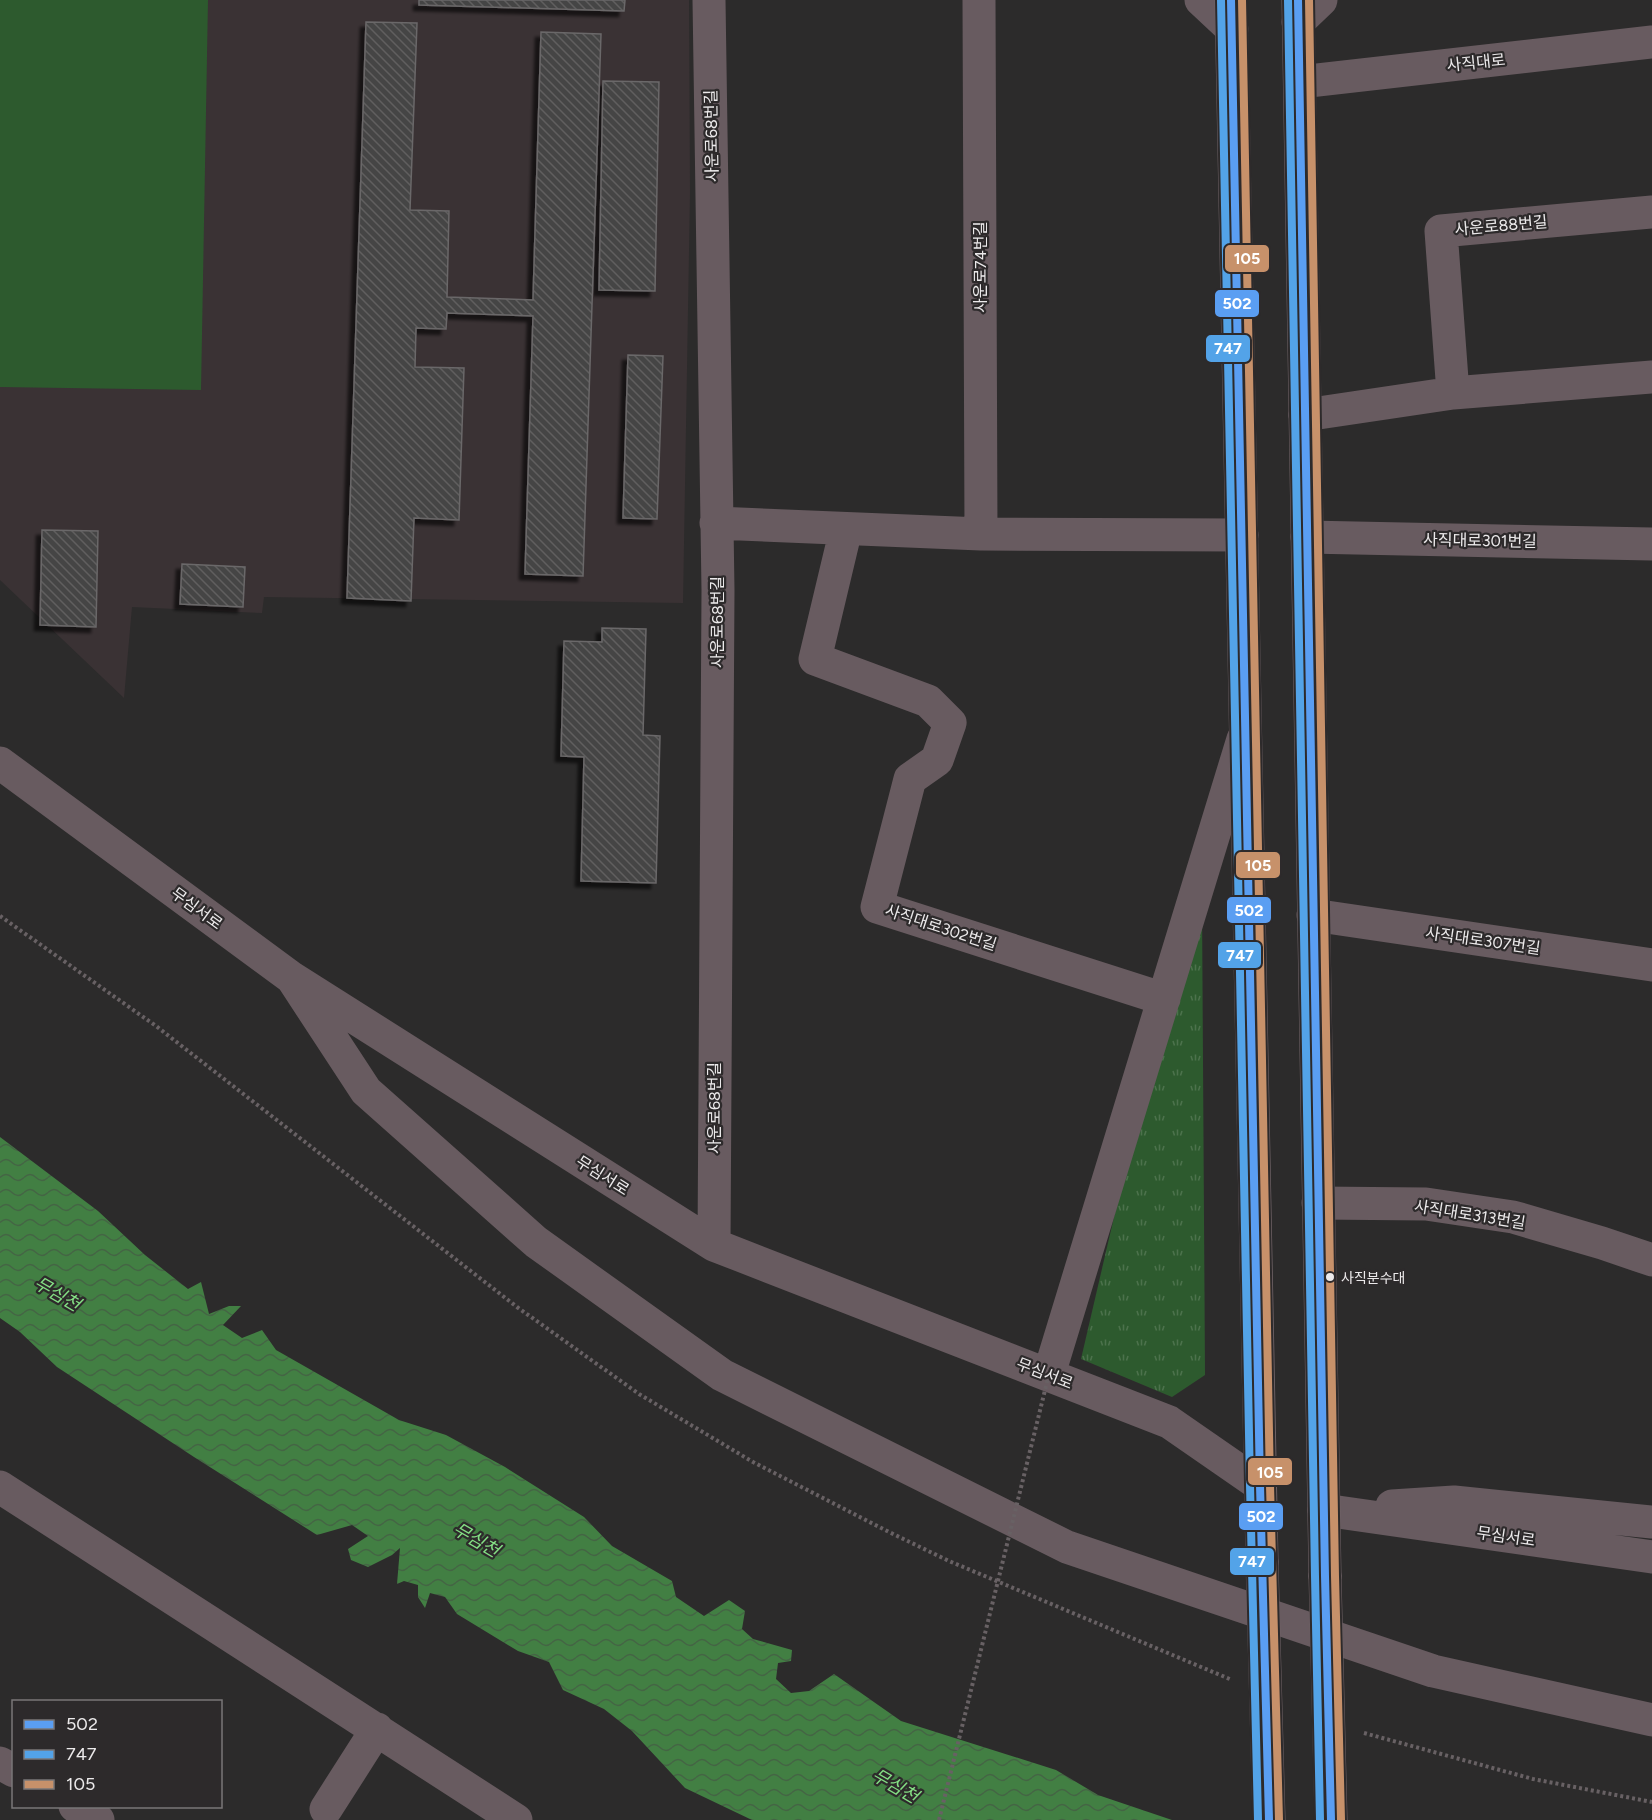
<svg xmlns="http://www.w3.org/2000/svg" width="1652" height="1820" font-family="Figtree,'Noto Sans KR',sans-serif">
<defs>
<pattern id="park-tufts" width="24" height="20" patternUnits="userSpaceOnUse" patternTransform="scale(1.5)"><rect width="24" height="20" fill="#2d5a2e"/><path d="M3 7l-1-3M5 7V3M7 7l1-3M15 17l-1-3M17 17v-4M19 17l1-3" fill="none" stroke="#4c724c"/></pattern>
<pattern id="water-waves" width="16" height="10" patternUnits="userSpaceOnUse" patternTransform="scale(1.5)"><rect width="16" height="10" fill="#427f43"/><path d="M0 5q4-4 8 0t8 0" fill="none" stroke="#446544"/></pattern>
<pattern id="building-back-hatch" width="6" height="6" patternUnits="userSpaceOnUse" patternTransform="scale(1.5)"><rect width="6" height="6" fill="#454444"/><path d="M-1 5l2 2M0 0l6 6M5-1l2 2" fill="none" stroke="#605f5f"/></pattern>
<filter id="shadow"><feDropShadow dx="-5.5" dy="5.5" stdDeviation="1.5" flood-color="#0009"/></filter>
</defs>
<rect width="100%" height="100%" fill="#2c2b2b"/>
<!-- built -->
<path fill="#3a3234" d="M0,0H689L690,193L683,603L264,597L262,613L132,607L124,698L0,580Z"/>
<!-- grass -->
<path fill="#2d5a2e" d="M0,0H208L201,390L0,387Z"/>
<!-- park -->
<path fill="url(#park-tufts)" d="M1202,906L1205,1375L1172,1397L1081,1359L1158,1028Z"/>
<!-- water -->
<path fill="url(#water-waves)" d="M0,1137L98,1211L145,1255L188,1289L201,1282L209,1314L229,1306H241L223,1325L242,1338L262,1330L276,1350L399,1420L446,1435L505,1467L584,1517L612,1546L672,1581L676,1597L704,1616L729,1600L745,1611L742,1629L753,1639L792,1650L791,1661L778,1663L776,1679L791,1693L809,1691L834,1674L901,1721L1056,1770L1098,1795L1172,1820H752L685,1788L632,1731L604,1709L563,1690L549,1662L518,1651L457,1614L445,1597L430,1593L425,1608L418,1597V1585L404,1581L397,1584L400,1548L392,1555L368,1567L351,1560L348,1549L368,1536L352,1525L317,1535L194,1457L57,1367L20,1332L0,1318Z"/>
<!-- building -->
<path fill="url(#building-back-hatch)" stroke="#6a6869" stroke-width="1.5" filter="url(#shadow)" d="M419,0H625L624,11L419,5Z
M366,22L417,23L410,210L449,211L447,297L533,300L541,32L601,34L583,576L525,574L533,316L447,313L446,329L416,328L415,367L464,368L459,520L414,518L411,601L347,598Z
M603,81L659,82L655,291L599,290Z
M628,355L663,356L657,519L623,518Z
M42,530L98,531L96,627L40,625Z
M182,564L245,567L243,607L180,604Z
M602,628L646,629L643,735L660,736L656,883L581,881L584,757L561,756L564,641L602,642Z"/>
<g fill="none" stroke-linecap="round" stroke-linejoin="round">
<!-- path -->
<path stroke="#686164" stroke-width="4" stroke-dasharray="3 3" stroke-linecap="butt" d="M0,916L156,1026L517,1307L639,1394L753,1462L889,1532L949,1561L1232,1680
M1364,1733L1533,1779L1652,1802"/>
<!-- minor -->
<path stroke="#685b60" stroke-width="33" d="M709,0L718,590L714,1245
M979,0L981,534
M1201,0L1232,29
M1298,22L1321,0
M1300,82L1652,42
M1453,393L1441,231L1652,212
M1305,415L1453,393L1652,377
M716,523L981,534L1242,535
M846,529L815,659L928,701L950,723L937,760L910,779L877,907L1164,999
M1307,537L1652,544
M0,763L292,978L714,1245L1169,1422L1260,1485
M1313,915L1652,965
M292,978L366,1091L536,1242L722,1375L1067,1547L1433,1671L1652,1720
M1318,1203L1426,1204L1513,1217L1602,1243L1652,1260
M1049,1374L1243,739
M0,1487L516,1820
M1392,1506L1454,1502L1652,1522
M1324,1510L1652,1557
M0,1763L14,1771
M75,1806L98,1820
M326,1809L377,1729"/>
<!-- major -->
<path stroke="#726569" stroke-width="33" d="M1231,0L1262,1562
M1298,0L1325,1576"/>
<!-- path-bridge -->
<path stroke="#686164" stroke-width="4" stroke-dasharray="3 3" stroke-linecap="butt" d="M939,1820L1049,1374"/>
<!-- major-bridge -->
<path stroke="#726569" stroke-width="33" d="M1262,1562L1269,1820
M1325,1576L1331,1820"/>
<!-- bus-1 casing -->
<g stroke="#2d2a2b" stroke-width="12">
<path id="bus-1" d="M1231,0L1260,1485L1269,1820
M1298,0L1325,1576L1331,1820"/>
</g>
<!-- bus-2 casing -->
<g stroke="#2d2a2b" stroke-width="12">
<path id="bus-2" d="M1221,0L1250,1485L1258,1820
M1288,0L1315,1576L1320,1820"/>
</g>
<!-- bus-3 casing -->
<g stroke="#2d2a2b" stroke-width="12">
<path id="bus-3" d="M1242,0L1270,1485L1279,1820
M1309,0L1335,1576L1341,1820"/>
</g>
<!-- bus-1 -->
<use href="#bus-1" stroke="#5a9ef2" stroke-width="8"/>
<!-- bus-2 -->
<use href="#bus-2" stroke="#53a3e8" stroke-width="8"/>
<!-- bus-3 -->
<use href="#bus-3" stroke="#c7916a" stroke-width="8"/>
</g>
<!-- markers -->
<circle fill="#eceaeb" stroke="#2d2a2b" stroke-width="2" cx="1330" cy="1277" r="5"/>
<g text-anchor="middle" stroke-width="4.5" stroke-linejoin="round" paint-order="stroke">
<!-- bus labels -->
<g font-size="14" fill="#eceaeb" stroke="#2d2a2b" text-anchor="start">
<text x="1341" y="1283">사직분수대</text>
</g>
<!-- street labels -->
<g font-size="16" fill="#eceaeb" stroke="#2d2a2b">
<text transform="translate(1476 62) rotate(-6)" y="6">사직대로</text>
<text transform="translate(711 136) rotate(-91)" y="6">사운로68번길</text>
<text transform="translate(1501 225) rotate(-5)" y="6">사운로88번길</text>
<text transform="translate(980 267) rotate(-90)" y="6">사운로74번길</text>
<text transform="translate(1480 540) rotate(1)" y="6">사직대로301번길</text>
<text transform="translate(717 622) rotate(-90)" y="6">사운로68번길</text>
<text transform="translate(197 908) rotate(36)" y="6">무심서로</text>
<text transform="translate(941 927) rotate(18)" y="6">사직대로302번길</text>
<text transform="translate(1483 940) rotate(8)" y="6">사직대로307번길</text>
<text transform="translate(714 1108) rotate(-90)" y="6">사운로68번길</text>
<text transform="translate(603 1175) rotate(32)" y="6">무심서로</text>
<text transform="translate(1470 1214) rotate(9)" y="6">사직대로313번길</text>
<text transform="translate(1045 1373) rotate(21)" y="6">무심서로</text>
<text transform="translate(1506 1536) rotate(8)" y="6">무심서로</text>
</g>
<!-- water labels -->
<g font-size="18" font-style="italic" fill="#84de84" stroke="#2d2a2b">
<text transform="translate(57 1294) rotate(30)" y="6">무심천</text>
<text transform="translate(476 1540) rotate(30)" y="6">무심천</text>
<text transform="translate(895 1786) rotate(30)" y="6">무심천</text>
</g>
</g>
<g stroke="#2d2a2b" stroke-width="2">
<rect x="1224" y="244" width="46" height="29" rx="6" fill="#c7916a"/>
<rect x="1214" y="289" width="46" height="29" rx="6" fill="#5a9ef2"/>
<rect x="1205" y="334" width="46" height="29" rx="6" fill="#53a3e8"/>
<rect x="1235" y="851" width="46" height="28" rx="6" fill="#c7916a"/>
<rect x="1226" y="896" width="46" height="28" rx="6" fill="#5a9ef2"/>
<rect x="1217" y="941" width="45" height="28" rx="6" fill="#53a3e8"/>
<rect x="1247" y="1457" width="46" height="29" rx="6" fill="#c7916a"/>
<rect x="1238" y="1502" width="46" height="29" rx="6" fill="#5a9ef2"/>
<rect x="1229" y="1547" width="46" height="29" rx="6" fill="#53a3e8"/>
</g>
<g font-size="16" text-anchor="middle" font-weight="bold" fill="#fff">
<text x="1247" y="264">105</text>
<text x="1237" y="309">502</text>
<text x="1228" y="354">747</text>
<text x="1258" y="871">105</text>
<text x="1249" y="916">502</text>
<text x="1240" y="961">747</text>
<text x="1270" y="1478">105</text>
<text x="1261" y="1522">502</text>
<text x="1252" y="1567">747</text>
</g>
<!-- legend -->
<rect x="12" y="1700" width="210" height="108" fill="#2d2a2b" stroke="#797778" stroke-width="1.5"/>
<rect x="24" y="1720" width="30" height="9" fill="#5a9ef2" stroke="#797778" stroke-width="1.5"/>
<text x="66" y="1730" font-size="18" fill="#eceaeb">502</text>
<rect x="24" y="1750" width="30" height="9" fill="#53a3e8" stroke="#797778" stroke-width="1.5"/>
<text x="66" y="1760" font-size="18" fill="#eceaeb">747</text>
<rect x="24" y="1780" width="30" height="9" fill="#c7916a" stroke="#797778" stroke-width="1.5"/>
<text x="66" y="1790" font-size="18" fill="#eceaeb">105</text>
</svg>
